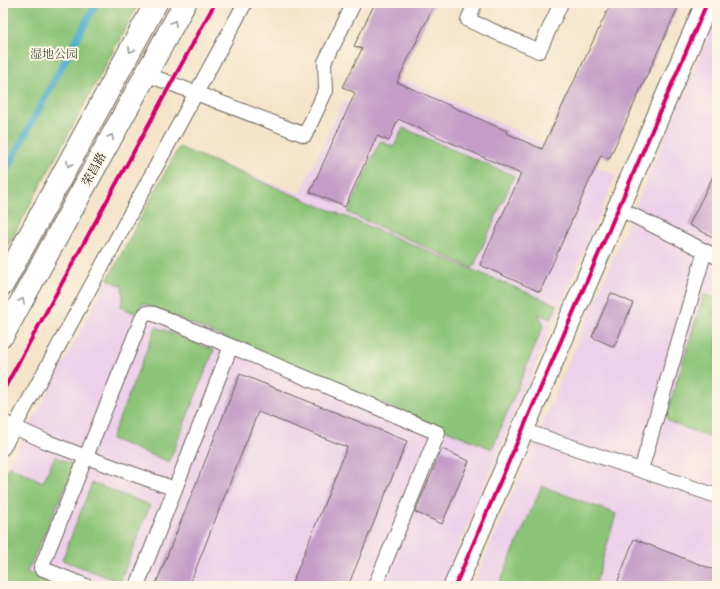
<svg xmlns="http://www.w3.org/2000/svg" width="720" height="589" font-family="Vollkorn,'Noto Serif SC',serif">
<rect width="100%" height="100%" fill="#fcf5e5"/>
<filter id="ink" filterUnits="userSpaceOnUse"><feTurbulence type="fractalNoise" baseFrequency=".025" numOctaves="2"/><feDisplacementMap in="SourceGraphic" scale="8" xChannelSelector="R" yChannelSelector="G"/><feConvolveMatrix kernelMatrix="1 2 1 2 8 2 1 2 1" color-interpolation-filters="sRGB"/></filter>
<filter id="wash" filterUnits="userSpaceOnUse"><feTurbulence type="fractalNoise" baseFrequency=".012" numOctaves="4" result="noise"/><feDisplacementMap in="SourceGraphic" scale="16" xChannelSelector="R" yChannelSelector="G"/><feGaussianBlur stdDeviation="0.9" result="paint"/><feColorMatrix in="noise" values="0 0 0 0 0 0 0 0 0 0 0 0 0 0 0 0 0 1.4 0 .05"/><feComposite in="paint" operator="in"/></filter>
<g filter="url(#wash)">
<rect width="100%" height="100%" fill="#f4e4c9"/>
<!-- built -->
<path fill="#edd0e9" d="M717,16V586H473Z
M404,80L616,175L442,586H3V476L179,147L300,194L344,100L386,118Z"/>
<!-- green -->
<path fill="#8cc477" stroke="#54704a" d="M3,3H139L3,255Z
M403,128L514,176L473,268L348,213L380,141L394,147Z
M179,147L557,305L551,319L538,314L544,324L492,449L208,331L142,303L137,314L121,307L123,297L122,286L108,279Z
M704,294L717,299V440L672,423L667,419V413Z
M156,327L214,350L169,462L111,439Z
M55,456L75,466L27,572L59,586H3V476L9,466L43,482Z
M92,483L150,505L120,582L62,560Z
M542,486L616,514L595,586H498Z"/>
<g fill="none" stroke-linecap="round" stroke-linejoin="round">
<!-- stream -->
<path stroke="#4bacca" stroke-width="7" d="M3,176L96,3"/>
</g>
<g id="blocks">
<!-- building -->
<path fill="#c49cc7" d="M375,3H435L397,82L507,131L506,133L542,149L611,3H680L609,159L601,155L540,292L480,265L521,174L398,119L389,141L377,136L345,207L310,192L355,93L343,87L362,49L354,46Z
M717,168V239L689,225Z
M611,293L633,303L614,347L592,337Z
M240,374L407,441L348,586H291L347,447L258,412L189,586H155Z
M442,449L469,461L442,524L415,512Z
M634,539L717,571V586H616Z"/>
</g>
</g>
<g filter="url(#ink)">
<use href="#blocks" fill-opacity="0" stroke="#686259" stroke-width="1"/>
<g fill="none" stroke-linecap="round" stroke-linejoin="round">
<!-- service casing -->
<g stroke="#686259" stroke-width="16">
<path id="service" d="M475,3L468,20L539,51L561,3
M146,74L305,135L326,90L325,62L354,3
M618,208L717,257
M3,422L45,441L86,457L175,489
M522,430L717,496
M3,448L245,3
M641,470L705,251
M86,586L41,568L142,318L146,313L154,314L438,433L375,586
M137,586L231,346"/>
</g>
<!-- minor casing -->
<g stroke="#686259" stroke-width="24">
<path id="minor" d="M455,586L707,3"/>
</g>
<!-- tertiary casing -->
<g stroke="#686259" stroke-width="24">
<path id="tertiary" d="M3,284L156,3
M3,335L185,3"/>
</g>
<!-- service -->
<use href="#service" stroke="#fff" stroke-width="14"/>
<!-- minor -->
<use href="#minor" stroke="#fff" stroke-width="22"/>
<!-- tertiary -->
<use href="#tertiary" stroke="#fff" stroke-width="22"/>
<!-- cycleway casing -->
<g stroke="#fcf5e5" stroke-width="6">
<path id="cycleway" d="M3,391L215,3
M455,586L707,3"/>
</g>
<!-- cycleway -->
<use href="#cycleway" stroke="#d6006c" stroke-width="4"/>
</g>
<!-- one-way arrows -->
<defs><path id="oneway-chevron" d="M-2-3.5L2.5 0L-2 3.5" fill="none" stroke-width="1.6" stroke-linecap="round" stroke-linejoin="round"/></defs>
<g stroke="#999">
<use href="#oneway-chevron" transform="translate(174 23) rotate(-61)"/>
<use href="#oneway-chevron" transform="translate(131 50) rotate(119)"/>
<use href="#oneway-chevron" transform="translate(111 137) rotate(-61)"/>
<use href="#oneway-chevron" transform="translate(69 164) rotate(119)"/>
<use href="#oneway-chevron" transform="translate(22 301) rotate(-61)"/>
</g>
</g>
<g text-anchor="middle" stroke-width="4" stroke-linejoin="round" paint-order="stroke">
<!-- park labels -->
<g font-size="12" fill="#43573c" stroke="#fcf5e5">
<text x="54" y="58">湿地公园</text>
</g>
<!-- street labels -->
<g font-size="12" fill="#1c1c1c" stroke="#fcf5e5">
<text transform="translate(94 169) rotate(-61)" y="4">荣昌路</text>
</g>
</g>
<!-- margin -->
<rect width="720" height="589" fill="none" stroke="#fcf5e5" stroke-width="16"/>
</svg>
